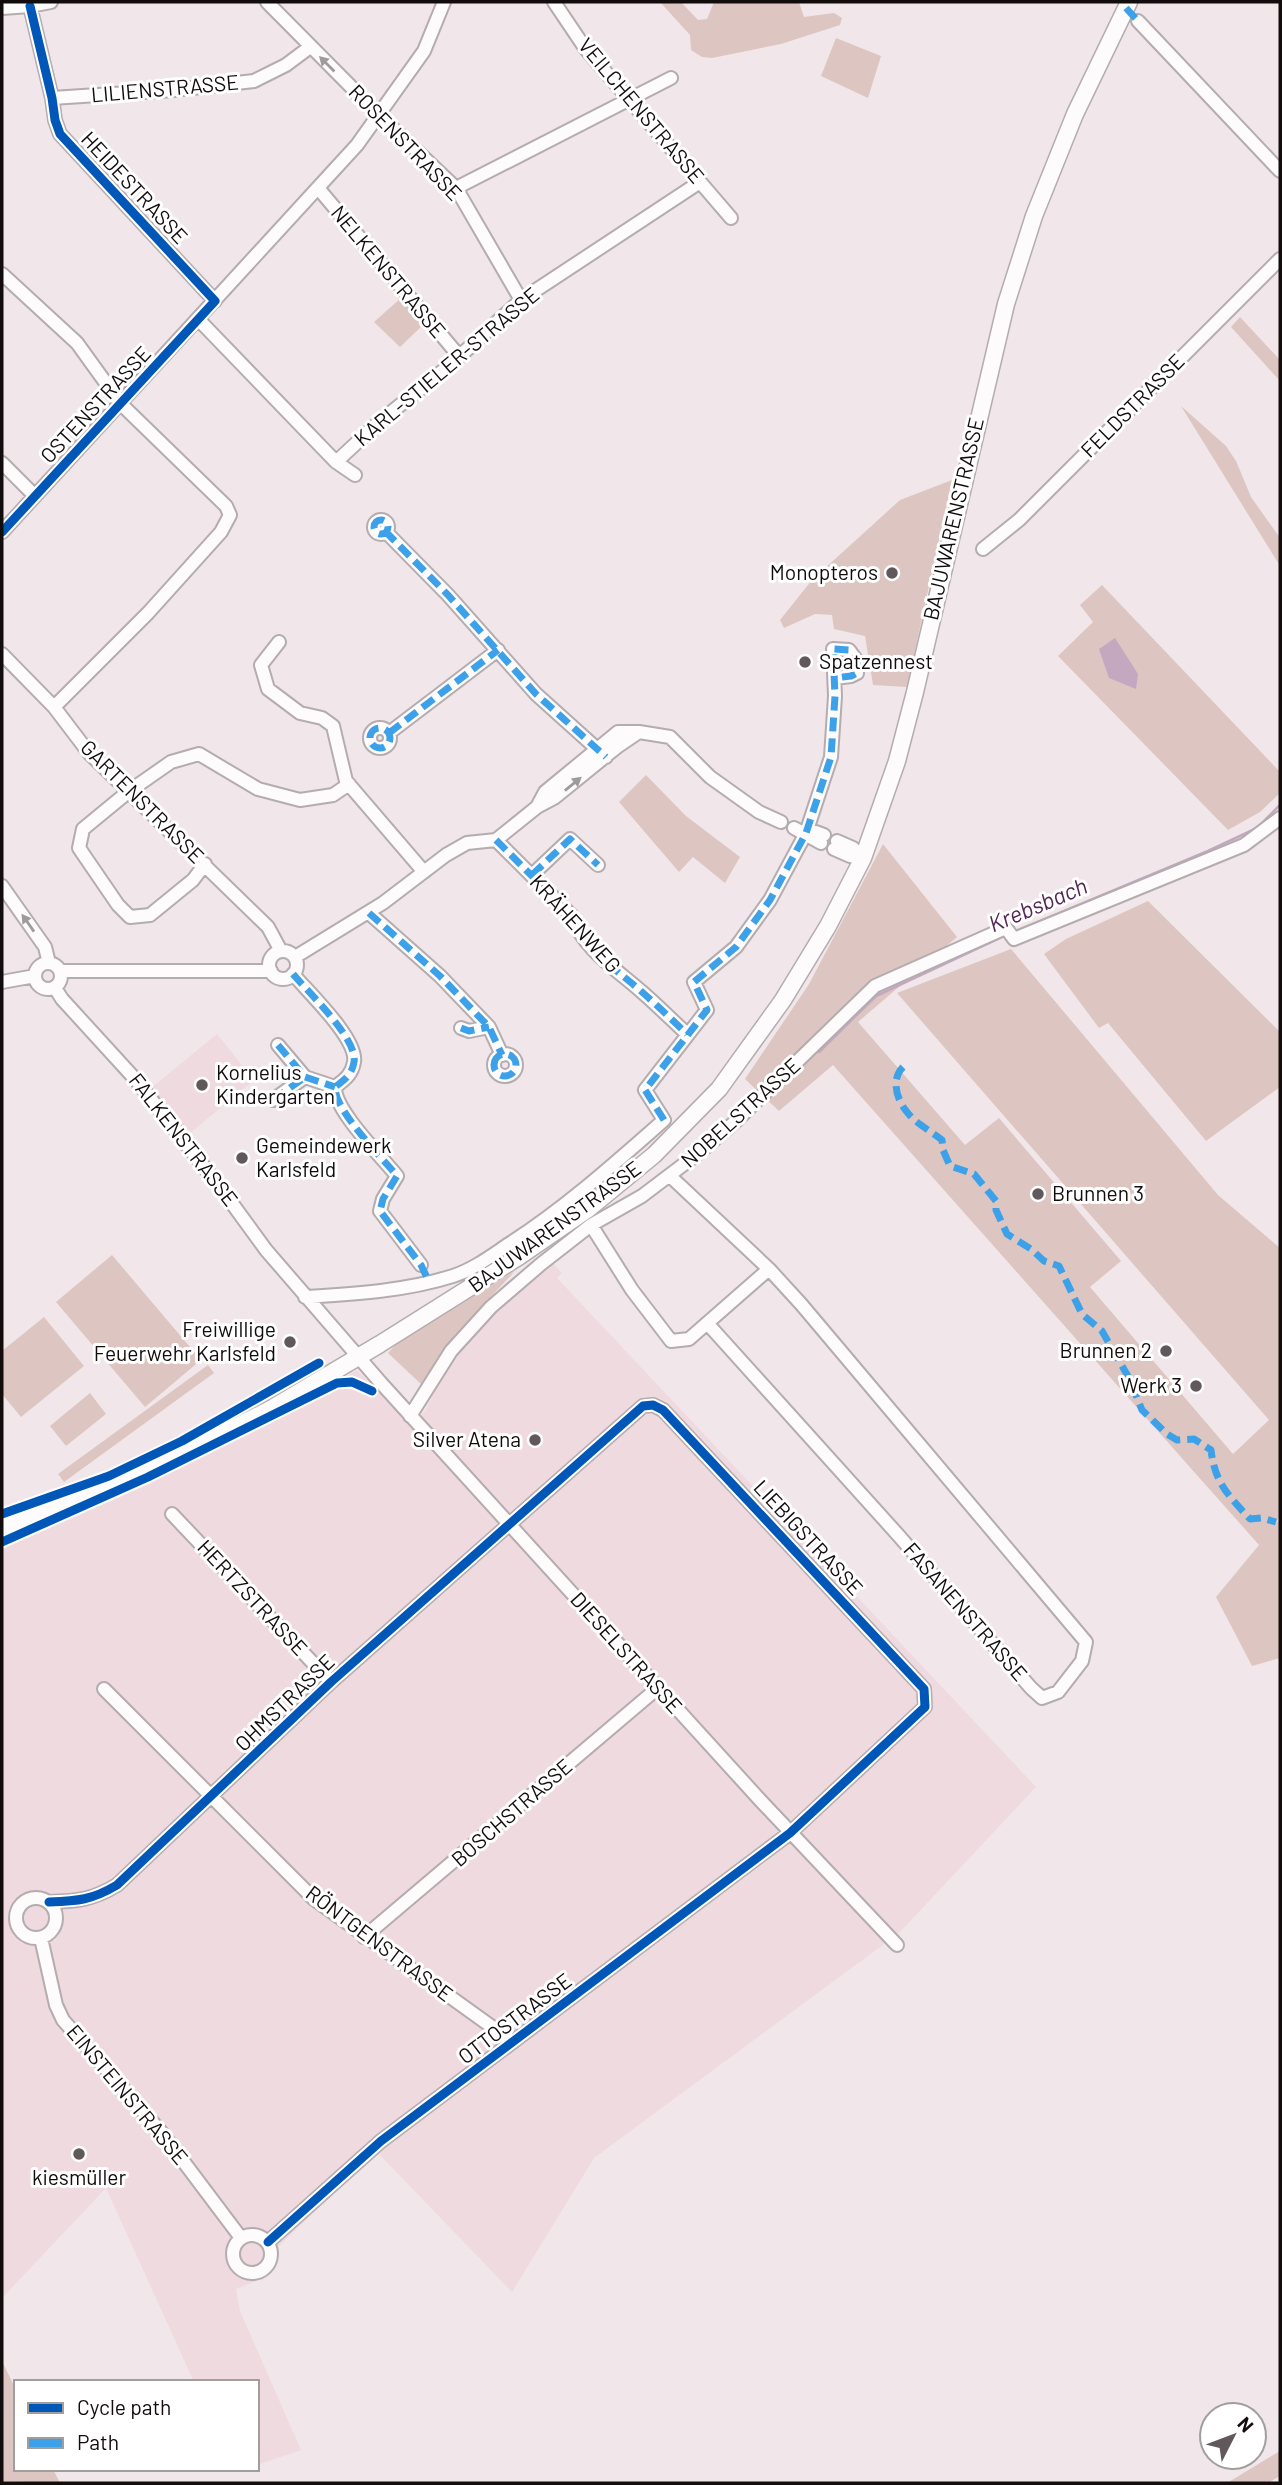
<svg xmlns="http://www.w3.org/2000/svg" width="1282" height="2485" font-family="Barlow,sans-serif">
<rect width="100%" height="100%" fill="#f1e6e9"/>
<!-- built -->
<path fill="#efdae0" d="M217,1034L254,1080L188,1135L150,1089Z
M551,1261L562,1273L557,1278L1036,1787L899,1933L594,2158L512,2292L376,2151L346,2182L279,2246L272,2268L259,2280L236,2289L240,2311L301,2450L257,2465V2382H194L106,2188L2,2298V1546L12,1544L154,1478L287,1412L357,1370L411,1427L425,1411L441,1378L469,1340L499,1309Z"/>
<!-- green -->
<path fill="#ddc6c1" d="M660,2H681L698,20L707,19L714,2H799L804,17L834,13L842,18L840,25L781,44L712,58L702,57L691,50L690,35Z
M836,38L881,56L868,98L821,76Z
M402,297L424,324L400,347L374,322Z
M1240,317L1280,360V381L1231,327Z
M1181,406L1226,446L1236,461L1251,497L1280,538V566Z
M952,480L907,687L873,685L865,636L834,629L832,615L815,614L784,628L780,620L812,580L900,500Z
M1102,585L1280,772V793L1260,812L1228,830L1058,656L1093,622L1080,605Z
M646,775L686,816L740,857L725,883L693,857L679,872L619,802Z
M883,844L957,937L858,1022L965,1145L999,1118L1121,1261L1090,1287L1233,1454L1269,1420L897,993L1011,949L1218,1195L1280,1248V1516L1276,1523L1279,1521L1280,1524V1658L1252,1666L1216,1597L1259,1545L833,1065L779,1111L745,1079L809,984Z
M1148,901L1280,1032V1087L1206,1141L1108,1023L1099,1028L1044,954L1066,939Z
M112,1255L201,1360L145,1407L56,1302Z
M515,1271L454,1336L423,1386L388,1353L396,1344Z
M44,1317L84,1366L21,1417L2,1394V1351Z
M208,1365L214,1373L64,1482L58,1474Z
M315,1368H319C218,1429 115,1482 2,1518V1515L96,1482L131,1467L175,1447Z
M90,1393L106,1414L66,1446L50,1426Z
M2,2361L16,2390V2469H53L60,2483L2,2481Z
M1280,2451V2476L1268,2483H1227Z"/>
<!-- water -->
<path fill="#c3a8c0" d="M1115,638L1138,674L1136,689L1109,678L1099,649Z"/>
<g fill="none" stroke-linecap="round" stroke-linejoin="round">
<!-- stream -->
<path stroke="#c3a8c0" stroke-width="2.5" d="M1016,931L1208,851L1257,828L1280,805
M819,1052L876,996L1006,935"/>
<!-- minor casing -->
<g stroke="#b4acae" stroke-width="16">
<path id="minor" d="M267,2L379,115L456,188L521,300
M554,2L585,48L731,218
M30,6L52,98L55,120L60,134L215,301
M2,8L30,6L51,2
M1138,21L1280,171
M52,98L174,90L254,81L286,65L310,47
M318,188L459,356
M456,188L671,78
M2,274L77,343L121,404L226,506L230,515L221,532L148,613L54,707
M198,319L336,462L355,475
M336,462L379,422L449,366L521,300L700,182
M2,463L35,496
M374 527a7 7 0 1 1 14 0a7 7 0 1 1-14 0Z
M385,531L448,595L536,694L606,757
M2,532L357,145L424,51L444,2
M983,549L1019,520L1280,259
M279,642L261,665L268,689L300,713L322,718L333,726L346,781L424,872
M2,654L54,707L89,753L268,927L281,951
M370 738a10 10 0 1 1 20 0a10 10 0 1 1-20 0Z
M389,733L498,650
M537,807L545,792L551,787L618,732H639L670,737L710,777L759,812L781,822
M794,828L821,843
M806,833L816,832L824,835
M496,840L571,915C584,950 615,968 642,992C657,1005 672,1020 687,1034
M837,841L853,848L863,858
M834,849L850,856L863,858
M205,864L193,880L150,915L130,917L118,905L79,848L83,829L128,792L171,762L199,754L258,789L300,800L333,795L349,784
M532,875L570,839L598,865
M2,886L45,947L49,963
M369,913L440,976L489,1027L502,1055
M269 965a14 14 0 1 1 28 0a14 14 0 1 1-28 0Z
M295,957L383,903L446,855L467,843L496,840L537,807L554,798L617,747L639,732
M35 976a13 13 0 1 1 26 0a13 13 0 1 1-26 0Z
M61,971H271
M293,974C308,992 358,1039 354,1062C352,1075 344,1080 335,1087C334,1110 381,1156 397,1176L383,1199L380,1211L421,1265
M2,982L35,976
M55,988L62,999L136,1080L223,1191L266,1250L381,1383L760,1800L897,1945
M461,1028L469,1031L489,1027
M278,1045L305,1077L335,1087
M494 1065a11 11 0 1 1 22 0a11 11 0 1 1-22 0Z
M273,1100L305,1077
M670,1176L769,1269L801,1304L1086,1642L1082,1661L1058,1692L1042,1698L1031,1688L899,1536L707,1323
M591,1225L632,1290L671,1341L689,1339L769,1269
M305,1297C354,1294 406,1291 453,1276C474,1269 491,1256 509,1244C565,1208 614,1164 664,1120L645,1090L707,1010L694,982L736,947L770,900L806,833L831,757L835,696L833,649L849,650L857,661V673L851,676L835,678
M410,1416L451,1351L491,1307L541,1264L591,1225L642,1196L700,1152L736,1121L875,986L1001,930L1006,928L1014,939L1244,845L1280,818
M172,1514L331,1682
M104,1689L314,1899L513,2042
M16 1918a20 20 0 1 1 40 0a20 20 0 1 1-40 0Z
M49,1902C78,1901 92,1900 117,1885L331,1682L643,1406L653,1405L663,1410L924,1689L925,1707L790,1833L381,2141L268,2242
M364,1937L659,1687
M41,1938L56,2005L63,2020L162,2133L241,2238
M233 2254a19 19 0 1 1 38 0a19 19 0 1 1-38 0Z"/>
</g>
<!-- major casing -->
<g stroke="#b4acae" stroke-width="19">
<path id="major" d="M2,1527L71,1504L149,1472L274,1407L380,1344L520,1256L587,1210L654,1155L719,1089L783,1000L828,926L863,858L897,761L915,692L1006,304L1034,216L1075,114L1129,2"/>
</g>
<!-- minor -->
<use href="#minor" stroke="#fdfbfc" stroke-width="12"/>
<!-- major -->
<use href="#major" stroke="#fdfbfc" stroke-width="16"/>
<!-- quiet -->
<path stroke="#3da1e9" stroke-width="7" stroke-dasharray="14 7" stroke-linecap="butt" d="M1126,8L1138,21
M374 527a7 7 0 1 1 14 0a7 7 0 1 1-14 0Z
M385,531L448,595L536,694L606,757
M370 738a10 10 0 1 1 20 0a10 10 0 1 1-20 0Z
M389,733L498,650
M496,840L571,915C584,950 615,968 642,992C657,1005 672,1020 687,1034
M532,875L570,839L598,865
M369,913L440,976L489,1027L502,1055
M293,974C308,992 358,1039 354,1062C352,1075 344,1080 335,1087C334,1110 381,1156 397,1176L383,1199L380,1211L421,1265L429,1282
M461,1028L469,1031L489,1027
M278,1045L305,1077L335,1087
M494 1065a11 11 0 1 1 22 0a11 11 0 1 1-22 0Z
M903,1067C891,1079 896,1099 907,1112C915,1123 931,1131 942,1140L943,1150L950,1166L974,1174L996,1201V1210L1007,1234L1031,1249L1044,1261L1059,1266L1082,1314L1102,1331L1129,1378L1142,1410L1167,1434L1177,1440L1194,1439L1211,1450C1215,1483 1228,1495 1250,1519L1262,1518L1276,1522
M273,1100L305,1077
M664,1120L645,1090L707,1010L694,982L736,947L770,900L806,833L831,757L835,696L833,649L849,650L857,661V673L851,676L835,678"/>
<!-- cycleway casing -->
<g stroke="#fff" stroke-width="13">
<path id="cycleway" d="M2,532L215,301L60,134L55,120L52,98L30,6
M2,1514L109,1476L182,1441L319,1363
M2,1542L148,1477L337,1383L352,1382L372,1391
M49,1902C78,1901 92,1900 117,1885L331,1682L643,1406L653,1405L663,1410L924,1689L925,1707L790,1833L381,2141L268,2242"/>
</g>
<!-- cycleway -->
<use href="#cycleway" stroke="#0057b8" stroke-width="9"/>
</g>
<!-- one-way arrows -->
<defs><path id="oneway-solid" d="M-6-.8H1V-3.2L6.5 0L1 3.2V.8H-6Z" transform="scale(1.75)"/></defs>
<g fill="#9f9b9c">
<use href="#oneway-solid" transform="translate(327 64) rotate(-135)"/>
<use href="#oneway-solid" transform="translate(573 784) rotate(-39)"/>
<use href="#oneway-solid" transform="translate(28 923) rotate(-125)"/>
</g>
<!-- markers -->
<g fill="#60585a" stroke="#fff" stroke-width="2.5">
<circle cx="892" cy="573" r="7"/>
<circle cx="805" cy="662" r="7"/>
<circle cx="202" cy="1085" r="7"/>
<circle cx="242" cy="1158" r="7"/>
<circle cx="1038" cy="1194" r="7"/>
<circle cx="290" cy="1342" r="7"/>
<circle cx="1166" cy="1351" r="7"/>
<circle cx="1196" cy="1386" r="7"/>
<circle cx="535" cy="1440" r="7"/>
<circle cx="79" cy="2154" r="7"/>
</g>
<g text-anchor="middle" stroke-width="6" stroke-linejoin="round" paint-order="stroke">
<!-- street labels -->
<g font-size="21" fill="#120c0d" stroke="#fff">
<text transform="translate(165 89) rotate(-5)" y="7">LILIENSTRASSE</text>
<text transform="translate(641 111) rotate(50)" y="7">VEILCHENSTRASSE</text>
<text transform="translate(405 143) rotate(46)" y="7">ROSENSTRASSE</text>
<text transform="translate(134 188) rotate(47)" y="7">HEIDESTRASSE</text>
<text transform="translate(388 272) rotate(50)" y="7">NELKENSTRASSE</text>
<text transform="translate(447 367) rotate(-40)" y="7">KARL-STIELER-STRASSE</text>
<text transform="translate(96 405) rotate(-47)" y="7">OSTENSTRASSE</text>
<text transform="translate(1133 406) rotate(-45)" y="7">FELDSTRASSE</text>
<text transform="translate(954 519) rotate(-77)" y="7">BAJUWARENSTRASSE</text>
<text transform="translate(142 802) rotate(45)" y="7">GARTENSTRASSE</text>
<text transform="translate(575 924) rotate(48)" y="7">KRÄHENWEG</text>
<text transform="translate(741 1113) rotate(-42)" y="7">NOBELSTRASSE</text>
<text transform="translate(183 1140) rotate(52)" y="7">FALKENSTRASSE</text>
<text transform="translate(555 1227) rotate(-36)" y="7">BAJUWARENSTRASSE</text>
<text transform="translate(808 1538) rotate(47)" y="7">LIEBIGSTRASSE</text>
<text transform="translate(252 1598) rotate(47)" y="7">HERTZSTRASSE</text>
<text transform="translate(965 1612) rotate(49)" y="7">FASANENSTRASSE</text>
<text transform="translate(626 1653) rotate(48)" y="7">DIESELSTRASSE</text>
<text transform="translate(285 1703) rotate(-44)" y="7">OHMSTRASSE</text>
<text transform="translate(512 1813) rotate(-41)" y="7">BOSCHSTRASSE</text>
<text transform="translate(379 1944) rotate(37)" y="7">RÖNTGENSTRASSE</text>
<text transform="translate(515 2019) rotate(-37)" y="7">OTTOSTRASSE</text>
<text transform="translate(127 2095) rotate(50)" y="7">EINSTEINSTRASSE</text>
</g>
<!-- poi labels -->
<g font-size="21" fill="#120c0d" stroke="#fff" text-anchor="end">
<text x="878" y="580">Monopteros</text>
<text x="819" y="669" text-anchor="start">Spatzennest</text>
<text x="216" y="1080" text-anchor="start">Kornelius<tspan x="216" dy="24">Kindergarten</tspan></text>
<text x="256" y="1153" text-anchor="start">Gemeindewerk<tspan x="256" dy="24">Karlsfeld</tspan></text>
<text x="1052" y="1201" text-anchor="start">Brunnen 3</text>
<text x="276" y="1337">Freiwillige<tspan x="276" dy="24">Feuerwehr Karlsfeld</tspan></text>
<text x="1152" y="1358">Brunnen 2</text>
<text x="1182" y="1393">Werk 3</text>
<text x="521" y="1447">Silver Atena</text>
<text x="79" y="2185" text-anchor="middle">kiesmüller</text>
</g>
<!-- water labels -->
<g font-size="23" font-style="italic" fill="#522753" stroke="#fff">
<text transform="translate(1038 905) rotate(-23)" y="8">Krebsbach</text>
</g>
</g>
<!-- border -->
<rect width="1282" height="2485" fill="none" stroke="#120c0d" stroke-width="7"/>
<!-- legend -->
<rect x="14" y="2380" width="245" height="91" fill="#ffffff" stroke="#a09e9e" stroke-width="2"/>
<rect x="28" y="2403" width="35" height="10" fill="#0057b8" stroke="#a09e9e" stroke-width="2"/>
<text x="77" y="2415" font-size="21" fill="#120c0d">Cycle path</text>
<rect x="28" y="2438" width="35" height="10" fill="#3da1e9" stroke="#a09e9e" stroke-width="2"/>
<text x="77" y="2450" font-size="21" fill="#120c0d">Path</text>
<!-- north arrow -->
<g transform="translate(1233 2436) rotate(48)"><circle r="33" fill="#ffffff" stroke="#a09e9e" stroke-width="2"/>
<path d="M0-5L12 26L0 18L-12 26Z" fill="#60585a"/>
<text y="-10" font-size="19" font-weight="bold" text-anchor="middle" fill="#120c0d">N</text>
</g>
</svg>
